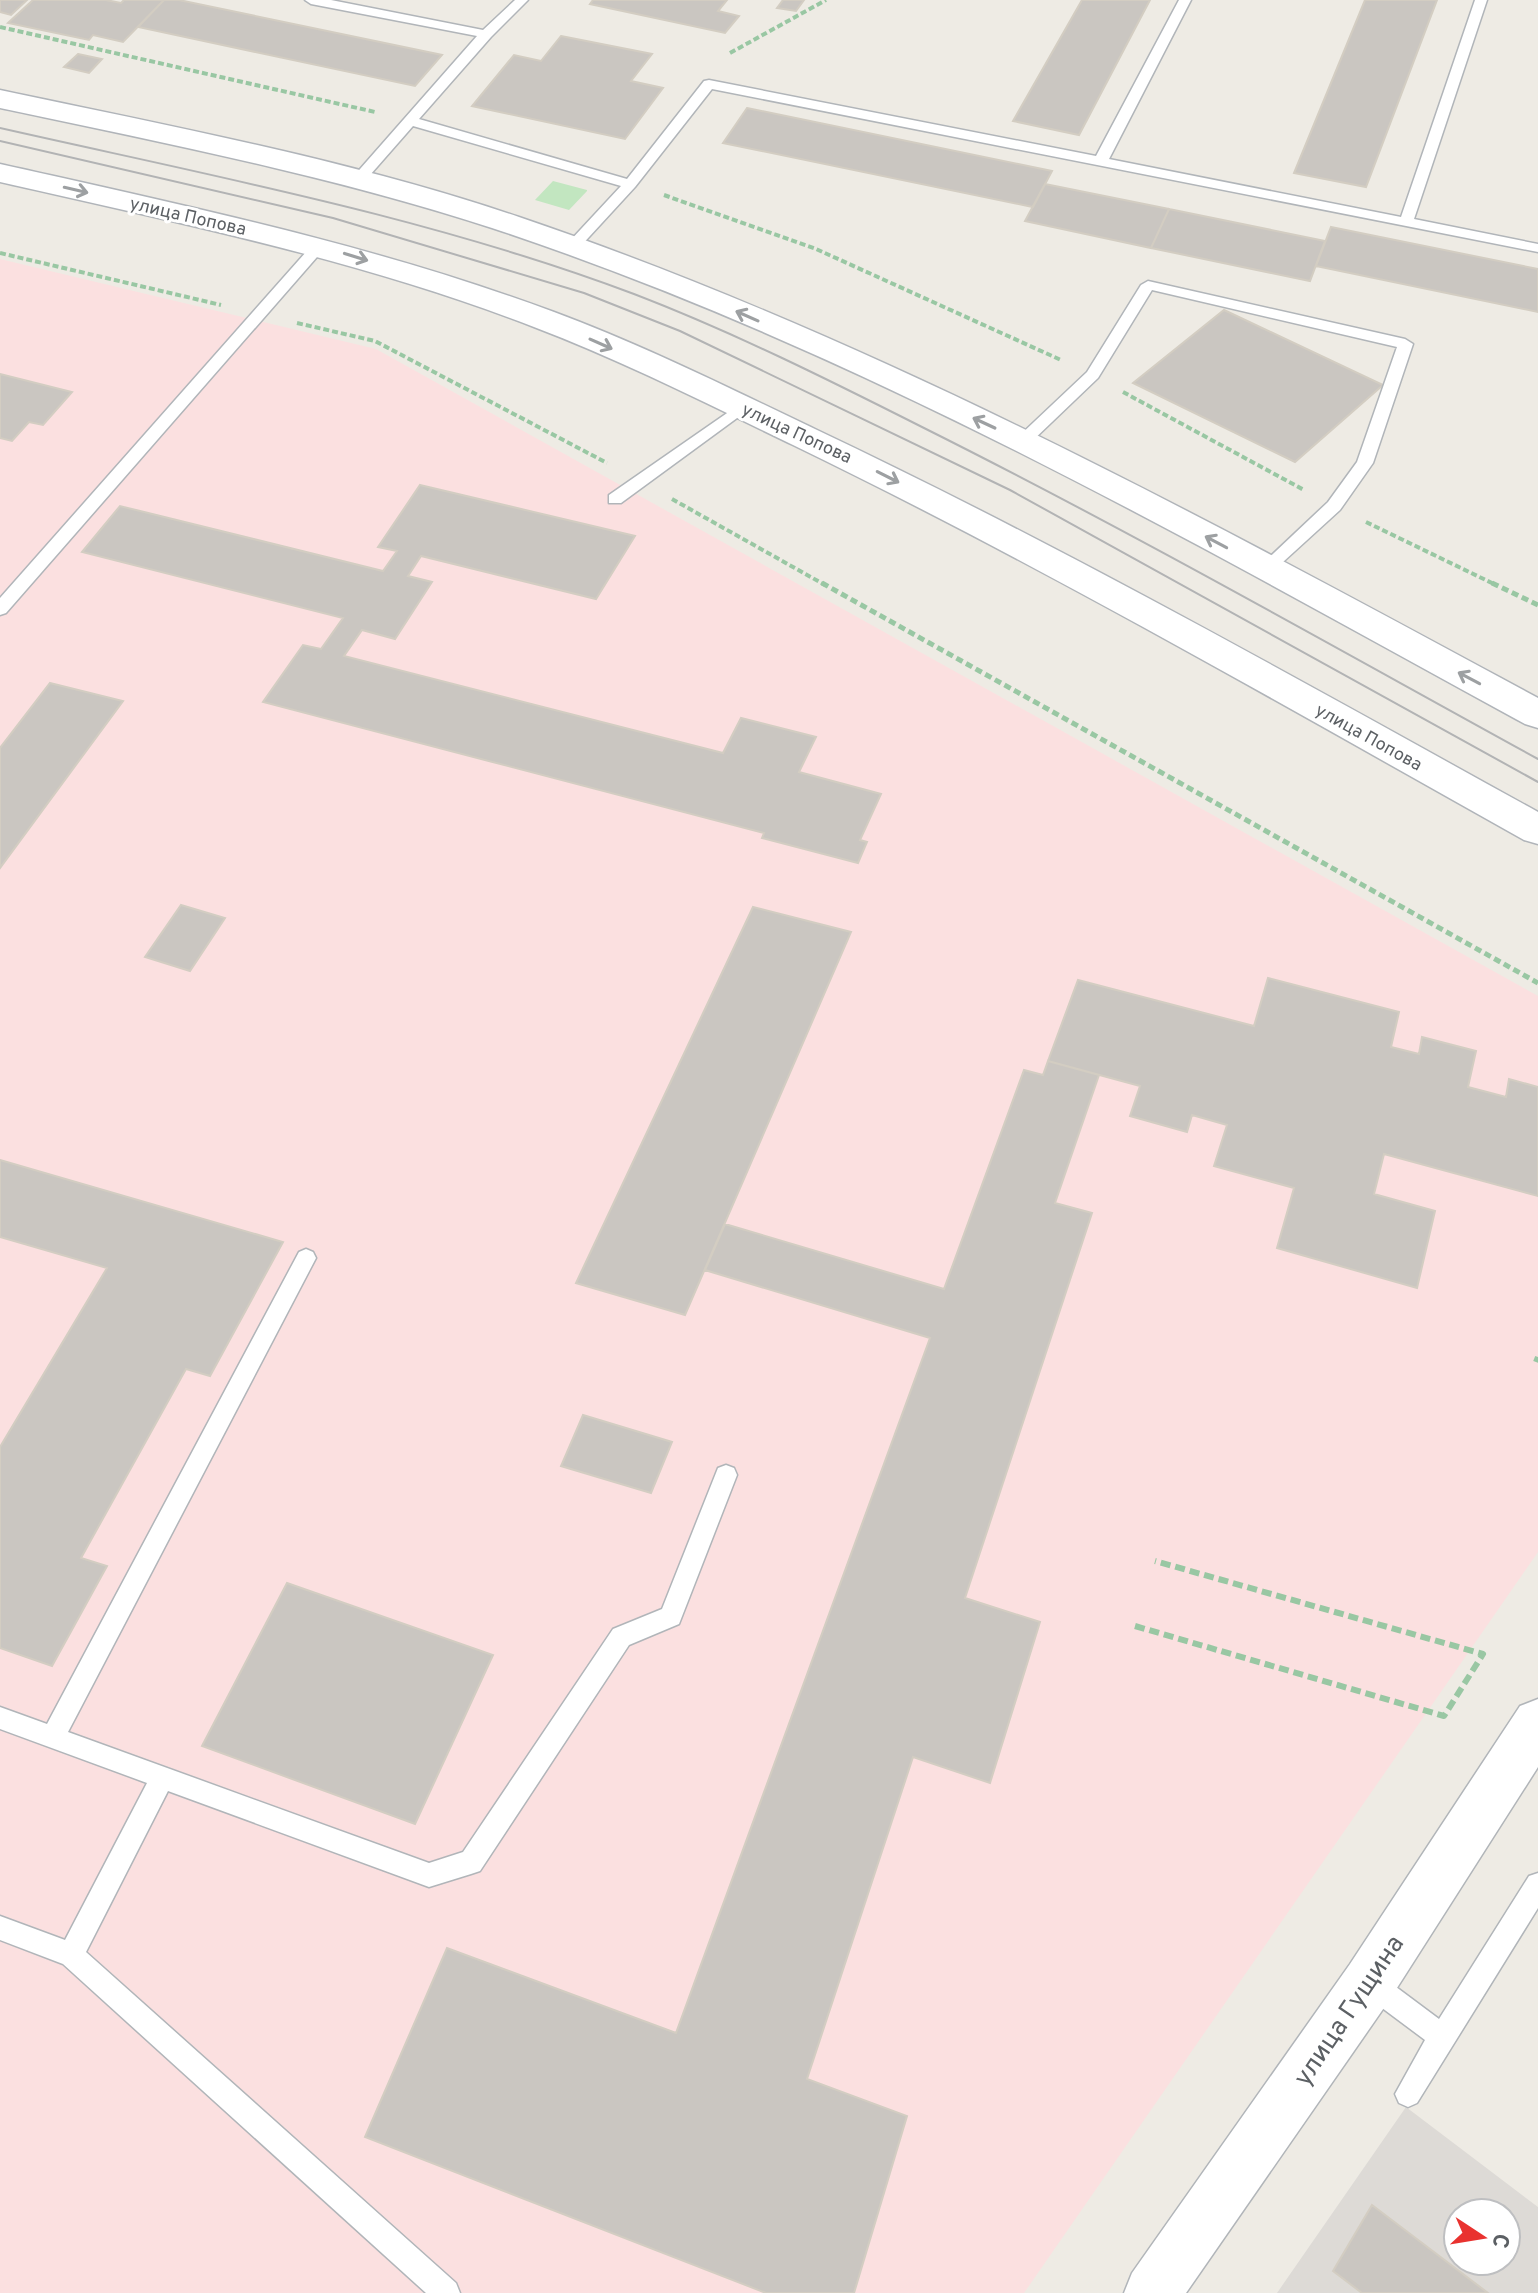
<svg xmlns="http://www.w3.org/2000/svg" width="1538" height="2293" font-family="Overpass,sans-serif">
<rect width="100%" height="100%" fill="#eeebe4"/>
<!-- industrial -->
<path fill="#dddad6" fill-rule="evenodd" d="M1406,2107L1538,2207V2293H1277ZM1458,2213H1506V2261H1458Z"/>
<!-- medical -->
<path fill="#fbe0e0" d="M0,259L376,349L1538,996V1552L1024,2293H0Z"/>
<!-- green -->
<path fill="#c2e6c0" d="M553,181L587,190V191L569,210L535,200Z"/>
<!-- building -->
<path fill="#cac6c1" stroke="#d3cdc2" stroke-width="2" d="M0,0H27L11,15L0,12Z
M33,0H106L121,3L124,0H164L123,42L93,35L89,40L8,23Z
M164,0H179L442,55L415,86L138,27Z
M593,0H727L718,11L739,16L725,33L590,4Z
M783,0H804L796,11L777,8Z
M1082,0H1150L1079,135L1013,121Z
M1365,0H1437L1366,187L1294,173Z
M561,36L652,54L631,81L663,88L625,139L472,106L514,55L541,61Z
M78,54L102,59L89,73L64,67Z
M747,108L1052,171L1033,207L723,143Z
M1045,184L1169,209L1151,248L1025,221Z
M1169,209L1325,241L1310,281L1151,248Z
M1331,227L1538,269V312L1316,266Z
M1224,310L1383,385L1295,462L1133,383Z
M0,374L72,392L43,425L29,422L12,441L0,438Z
M420,485L635,536L596,599L421,556L408,576L432,582L395,639L362,630L344,656L723,753L741,718L816,737L799,772L881,794L860,840L867,842L858,863L762,838L764,833L263,702L303,645L321,649L343,618L82,552L120,506L383,571L397,551L378,547Z
M50,683L123,701L0,868V748Z
M181,905L225,918L190,971L145,957Z
M753,907L851,932L685,1315L576,1283Z
M1268,978L1399,1012L1391,1047L1419,1054L1422,1037L1476,1051L1468,1087L1506,1097L1509,1079L1538,1087V1196L1384,1154L1374,1194L1435,1211L1417,1288L1277,1248L1294,1188L1214,1166L1227,1125L1192,1115L1187,1132L1130,1116L1140,1086L1048,1061L1078,980L1254,1026Z
M1048,1061L1099,1075L1055,1203L1092,1213L965,1598L1040,1622L990,1783L913,1757L807,2079L907,2116L854,2293H766L365,2137L447,1948L676,2033L930,1338L705,1270L725,1224L944,1289L1024,1070L1043,1075Z
M0,1160L283,1242L210,1376L186,1369L81,1558L107,1566L52,1666L0,1648V1447L107,1268L0,1237Z
M583,1415L672,1442L651,1493L561,1466Z
M287,1583L493,1655L415,1824L202,1746Z
M1372,2205L1488,2293H1362L1333,2271Z"/>
<g fill="none" stroke-linecap="round" stroke-linejoin="round">
<!-- service casing -->
<g stroke="#b1b5b9" stroke-width="3">
<path id="service" d="M305,0H331L483,30L515,0H528L491,37L419,119L627,179L704,81L709,80L1096,156L1179,0H1191L1109,159L1401,217L1475,0H1487L1414,219L1538,244V252L712,89L635,187L578,249H568V243L621,186L413,126L363,183H353V177L477,36L311,4Z
M319,242L326,246L324,249L6,613L0,615V598L314,243Z
M1148,281L1405,339L1413,344L1373,463L1340,510L1272,572L1266,573L1258,568L1328,502L1357,462L1397,347L1152,290L1098,378L1029,444H1017V438L1087,372L1141,285Z
M743,402L748,404V410L621,503H609V495Z
M306,1249L313,1252L316,1258L68,1732L429,1863L463,1852L613,1629L662,1609L718,1468L726,1465L734,1468L737,1475L679,1624L629,1645L480,1871L471,1874L429,1887L168,1791L86,1952L456,2283L460,2293H426L63,1964L0,1940V1916L65,1940L147,1783L0,1729V1707L47,1724L299,1252Z
M1538,1873V1908L1417,2103L1408,2107L1399,2103L1395,2094L1425,2040L1362,1993L1358,1984L1362,1975L1371,1971L1380,1975L1439,2019L1529,1876Z"/>
</g>
<!-- minor casing -->
<g stroke="#b1b5b9" stroke-width="3">
<path id="minor" d="M1538,1699V1767L1388,2002L1186,2293H1124L1132,2273L1350,1964L1520,1706Z"/>
</g>
<!-- secondary casing -->
<g stroke="#b0b4b9" stroke-width="3">
<path id="secondary" d="M0,90C174,127 351,160 519,217C876,338 1208,520 1538,698V728L1525,724C1191,541 855,348 492,228C332,176 165,143 0,108Z
M0,164C187,206 374,245 554,312C643,345 729,388 815,429C1062,546 1299,680 1538,812V844L1524,840C1283,705 1043,566 793,445C708,404 623,361 534,327C361,260 180,223 0,182Z"/>
</g>
<!-- path-far2 -->
<path stroke="#99c7a3" stroke-width="4" stroke-dasharray="6 3" stroke-linecap="butt" d="M0,27L375,112
M730,53L826,0
M664,195L816,249L1061,360
M0,253L221,305
M297,323L375,341L607,463
M1123,392L1304,490
M672,499L825,585
M1366,522L1496,585"/>
<!-- path-far1 -->
<path stroke="#99c7a3" stroke-width="5" stroke-dasharray="7 4" stroke-linecap="butt" d="M822,583L1538,983
M1492,583L1538,605"/>
<!-- path -->
<path stroke="#99c7a3" stroke-width="6" stroke-dasharray="10 5" stroke-linecap="butt" d="M1536,1362L1538,1357
M1135,1626L1444,1716L1483,1654L1155,1561"/>
<!-- service -->
<use href="#service" fill="#fff" fill-rule="evenodd"/>
<!-- minor -->
<use href="#minor" fill="#fff" fill-rule="evenodd"/>
<!-- secondary -->
<use href="#secondary" fill="#fff" fill-rule="evenodd"/>
<!-- tram -->
<path stroke="#b2b3b4" stroke-width="2" d="M0,128C212,176 430,217 634,294C733,332 829,380 924,428C1132,532 1334,647 1538,759
M0,141L333,218L584,293L680,331L1010,490L1538,782"/>
</g>
<!-- one-way arrows -->
<defs><path id="oneway-shaft" d="M-6 0H5M1.5-3L5.5 0L1.5 3" fill="none" stroke-width="1.6" stroke-linecap="round" stroke-linejoin="round" transform="scale(2)"/></defs>
<g stroke="#9da0a2">
<use href="#oneway-shaft" transform="translate(76 190) rotate(13)"/>
<use href="#oneway-shaft" transform="translate(356 257) rotate(17)"/>
<use href="#oneway-shaft" transform="translate(747 316) rotate(-156)"/>
<use href="#oneway-shaft" transform="translate(601 344) rotate(24)"/>
<use href="#oneway-shaft" transform="translate(984 423) rotate(-155)"/>
<use href="#oneway-shaft" transform="translate(888 477) rotate(27)"/>
<use href="#oneway-shaft" transform="translate(1216 542) rotate(-152)"/>
<use href="#oneway-shaft" transform="translate(1469 678) rotate(-152)"/>
</g>
<g text-anchor="middle" stroke-width="6" stroke-linejoin="round" paint-order="stroke">
<!-- far-street labels -->
<g font-size="18" fill="#5c6064" stroke="#fff">
<text transform="translate(188 216) rotate(13)" y="6">улица Попова</text>
<text transform="translate(797 433) rotate(25)" y="6">улица Попова</text>
<text transform="translate(1369 737) rotate(29)" y="6">улица Попова</text>
</g>
<!-- near-street labels -->
<g font-size="26" fill="#5c6064" stroke="#fff">
<text transform="translate(1348 2010) rotate(-56)" y="9">улица Гущина</text>
</g>
</g>
<!-- north arrow -->
<g transform="translate(1482 2237) rotate(102)"><circle r="38" fill="#ffffff" stroke="#bebfc1" stroke-width="2"/>
<path d="M0-6L14 30L0 20L-14 30Z" fill="#e9322f"/>
<text y="-12" font-size="22" font-weight="bold" text-anchor="middle" fill="#5c6064">С</text>
</g>
</svg>
